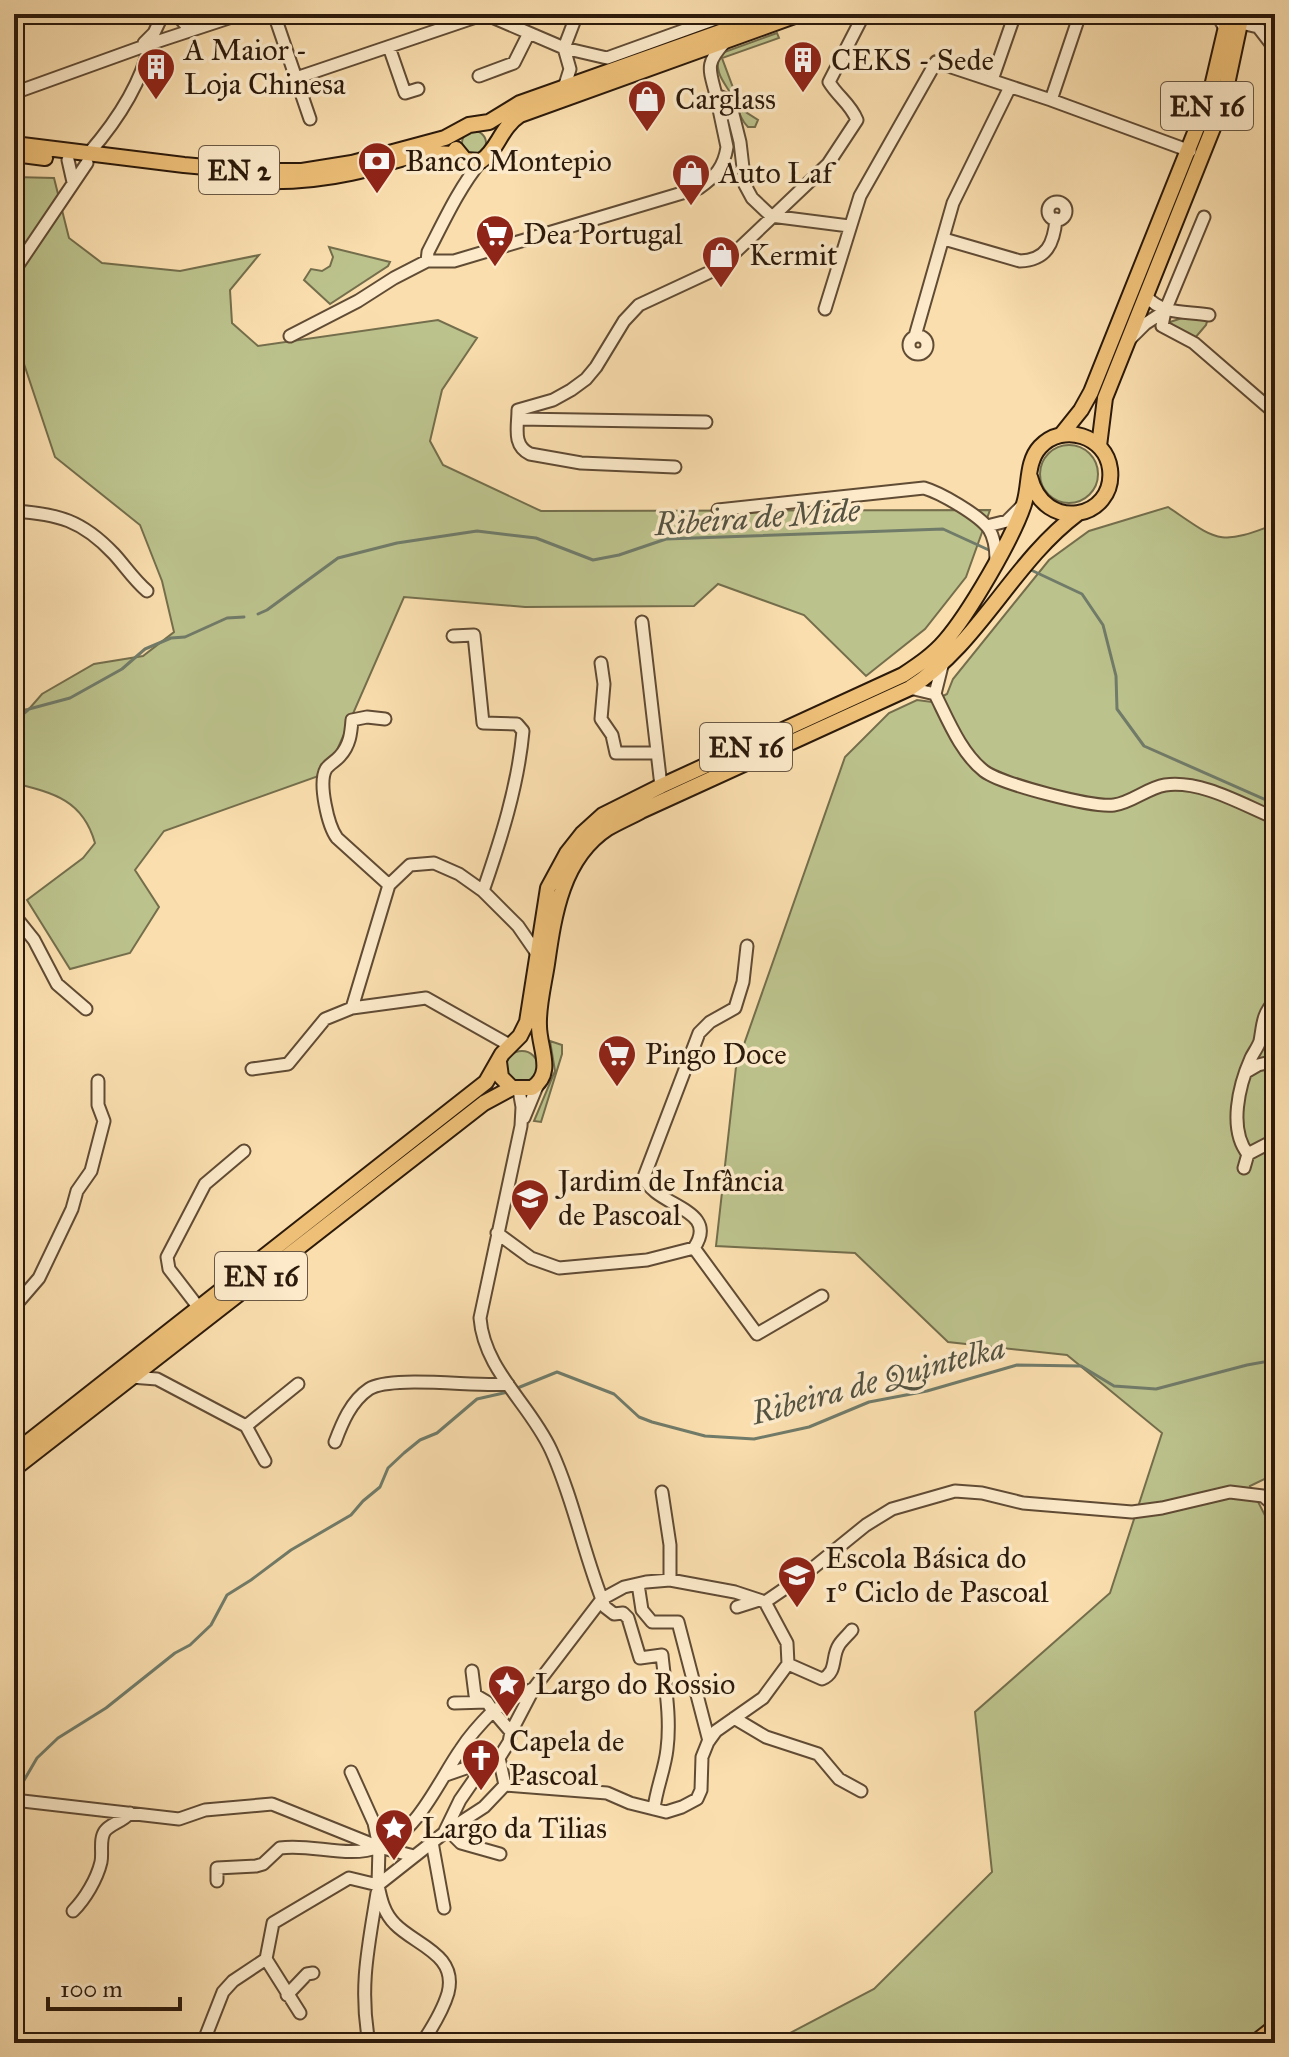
<svg xmlns="http://www.w3.org/2000/svg" width="1289" height="2057" font-family="'IM FELL Great Primer',serif">
<rect width="100%" height="100%" fill="#fadeae"/>
<filter id="stains"><feTurbulence type="fractalNoise" baseFrequency=".0025" numOctaves="4"/><feColorMatrix values="0 0 0 0 .2 0 0 0 0 .09 0 0 0 0 .02 0 0 0 .5 -.17"/></filter>
<radialGradient id="worn" r=".72"><stop offset=".6" stop-color="#630" stop-opacity="0"/><stop offset="1" stop-color="#630" stop-opacity=".3"/></radialGradient>
<!-- green -->
<path fill="#bcc28c" stroke="#746e4c" stroke-width="2" d="M777,33L779,38L722,58L741,109L758,120L755,127H748C741,120 739,112 736,103C728,85 713,76 719,54Z
M462 143a12 12 0 1 1 24 0a12 12 0 1 1-24 0Z
M14,177L54,178L69,238L102,263L180,271L259,255L230,290L232,323L258,346L438,320L477,338L442,390L430,441L443,465L541,511L990,510L966,577L925,629L866,676L804,615L718,584L694,606L525,607L404,597L327,773L164,831L135,870L159,907L130,953L70,969L27,900L83,858L95,843C83,800 54,793 14,783V711L29,709L42,694L94,664L143,656L174,632L162,581L140,525L55,457L21,355L14,351Z
M329,247L390,262L388,266L330,304L304,280L311,269L322,271L330,266L333,257Z
M1185,317L1208,318L1206,325L1195,338L1167,323Z
M1040 474a29 29 0 1 1 58 0a29 29 0 1 1-58 0Z
M1168,507C1217,540 1218,547 1275,524V1474L1250,1486L1275,1535V2043H771L874,1989L992,1872L975,1712L1110,1593L1162,1433L1067,1355L948,1342L855,1253L716,1246L736,1067L845,757L889,713L917,700L932,702L947,694L953,679L1049,560L1089,531Z
M550,1041L562,1045V1054L541,1122L534,1121L555,1071Z
M506 1067a16 16 0 1 1 32 0a16 16 0 1 1-32 0Z"/>
<g fill="none" stroke-linecap="round" stroke-linejoin="round">
<!-- stream -->
<path stroke="#707b69" stroke-width="3" d="M1031,570L1082,594L1103,625L1116,676L1117,709L1144,746L1275,804
M258,614L267,610L338,558L397,543L477,531L536,538L593,560L619,555L666,539L943,529L991,551
M14,722L29,709L70,698L122,669L145,649L171,638L185,637L227,618L244,617
M515,1389L557,1372L614,1394L639,1417L652,1422L705,1436L754,1439L809,1427L869,1402L927,1391L1017,1365L1081,1366L1114,1386L1156,1389L1247,1365L1275,1360
M20,1798L23,1782L37,1758L58,1738L106,1708L175,1653L190,1645L211,1625L227,1595L251,1580L291,1550L351,1515L363,1501L380,1487L388,1468L404,1453L420,1440L437,1433L477,1399L508,1392
M14,1825L19,1805"/>
<!-- minor casing -->
<g stroke="#604b34" stroke-width="15">
<path id="minor" d="M176,14L186,25L197,27
M274,14L310,119
M1211,14L1220,20L1226,30
M1241,23L1258,27L1275,49
M725,42C705,64 709,68 716,95L728,100L732,110L740,142L745,185L752,198L771,216L849,226
M144,43L154,33L163,14
M389,47L405,93L418,89
M479,76L514,63L529,33
M296,78L485,14L564,48L607,58L729,14
M992,80L1015,14
M564,88L570,69L564,48L577,14
M14,93L150,44L241,14
M1051,100L1080,14
M89,153C116,122 141,84 150,44
M68,160L73,182
M1048 211a9 9 0 1 1 18 0a9 9 0 1 1-18 0Z
M1204,217L1165,311L1162,326L1194,343L1275,413
M944,239L1020,261C1047,260 1054,243 1056,219
M427,261H454L699,188C715,177 724,167 727,147L716,95
M14,271L87,163
M1146,296C1162,315 1186,311 1209,315
M825,309L860,196L936,62L1051,100L1190,151
M290,336L358,301L394,278L427,261L428,252C444,221 459,188 481,161
M915,336L953,203L1010,87
M909 345a9 9 0 1 1 18 0a9 9 0 1 1-18 0Z
M1131,338L1145,324L1165,311
M518,419L706,422
M675,467L581,463L530,454C512,445 518,427 518,410L553,400L571,390L586,379L596,367L624,321L639,305L710,272L726,261L828,164L857,120C850,103 838,97 829,82L864,14
M718,510L924,488C941,493 979,515 989,529C995,539 996,549 996,560
M14,511C58,514 82,520 114,554C125,566 134,580 147,591
M987,526L1007,521L1020,508
M642,622L661,786
M453,636L474,635L483,723L517,724L523,731C518,786 501,839 483,891
M601,663L604,684L601,719L612,735L616,753H657
M942,666L935,694C948,720 961,753 984,771C1001,784 1093,808 1114,805C1131,803 1147,788 1165,785C1202,780 1241,804 1275,818
M910,688L935,694
M385,719L367,717L352,720C351,733 350,745 340,756C336,761 329,764 326,769C318,783 328,826 337,838L389,885
M14,915L34,940L57,984L86,1009
M352,1008L389,885L410,865L434,863L459,874L483,891L518,926L536,952
M252,1069L288,1064L325,1019L352,1008L426,998L511,1046
M1246,1072L1258,1065L1275,1061
M519,1090L522,1107L521,1126L480,1318C484,1370 530,1404 551,1450C574,1500 584,1556 605,1607L614,1614L623,1613L628,1618L640,1658L662,1655C665,1685 671,1718 667,1749C665,1769 656,1789 654,1809
M524,1118L538,1084
M1248,1154L1275,1140
M1244,1168L1248,1154C1228,1129 1239,1085 1251,1058C1254,1052 1258,1047 1260,1041C1263,1025 1262,1014 1275,1001
M497,1233L531,1258L559,1268L647,1260L694,1248L757,1334L822,1296
M694,1248C721,1208 654,1207 644,1177L699,1033L710,1022L735,1008L743,982L747,946
M14,1307L39,1278L72,1209L77,1191L91,1171L104,1121L98,1105V1081
M199,1308L169,1269L167,1257L205,1184L244,1151
M131,1377L157,1379L246,1426L298,1384
M246,1426L265,1461
M335,1442C342,1423 351,1401 369,1389C390,1375 477,1387 508,1384
M662,1492L670,1545V1580
M638,1584L642,1610L652,1622H678L709,1741
M765,1602L803,1576L866,1525L892,1509L955,1491L982,1493L1023,1503L1132,1512L1162,1508L1230,1492L1263,1496L1275,1506
M737,1607L759,1600
M788,1664L822,1679C838,1672 831,1657 839,1645C842,1640 848,1635 852,1630
M534,1688L493,1711L511,1732L534,1688L602,1599L624,1587L646,1582L670,1580L735,1592L765,1602
M454,1703L487,1702
M734,1718L766,1737L818,1754L839,1779L861,1791
M499,1758L509,1742L511,1732
M351,1772L374,1823L379,1847
M446,1775L466,1768L487,1765
M505,1785L607,1793L630,1803L666,1812L682,1807L697,1799L701,1790L702,1757L708,1742L716,1731L763,1698L788,1664L787,1643L765,1602
M14,1800L179,1819L205,1810L272,1804L379,1847
M448,1830L461,1843L500,1854
M432,1842L444,1908
M414,1856L379,1847L378,1885L444,1833L460,1800L478,1774L499,1758L505,1785L484,1807L444,1833
M217,1881V1868L256,1866L263,1864L280,1848C311,1843 348,1859 379,1847C418,1833 439,1780 461,1749C470,1735 481,1723 493,1711L487,1702L475,1695L472,1671
M378,1885C381,1900 384,1913 395,1924C415,1945 458,1954 448,1993C443,2010 432,2028 422,2043
M73,1911C85,1899 97,1879 101,1862C103,1853 99,1839 105,1831C110,1824 122,1822 130,1813
M266,1959L300,2013
M287,1995L307,1974L313,1973
M203,2043L223,1992L233,1981L266,1959L273,1923L349,1878L378,1885
M369,2043C359,1988 368,1948 377,1893"/>
</g>
<!-- major casing -->
<g stroke="#2c1a0b" stroke-width="18">
<path id="major" d="M14,144L184,165L249,171H302L352,163L445,138L469,125L489,122L520,103L771,14
M456,149L465,160L481,161C498,150 500,128 520,115L800,14
M14,154L45,158
M241,180C279,183 314,181 351,173C393,164 414,148 459,155
M1061,435L1081,410L1091,392L1210,95L1229,14
M1099,446L1105,398L1223,103L1242,14
M499,1062L501,1077L512,1088H532C555,1073 539,1048 539,1026C538,1006 544,984 547,964C554,915 562,858 608,828C618,822 630,817 641,811L910,688C980,643 1012,563 1077,514
M14,1453L486,1082L502,1054L520,1036L527,1022L548,888L567,853L582,834L603,815L661,786L903,675C918,665 933,655 945,641C968,615 1013,538 1024,504C1030,486 1026,462 1040,447C1063,422 1106,436 1110,469C1116,519 1044,534 1030,477
M14,1469L484,1103L512,1088"/>
</g>
<!-- highway casing -->
<g stroke="#2c1a0b" stroke-width="20">
<path id="highway" d="M1256,2043L1275,2028"/>
</g>
<!-- minor -->
<use href="#minor" stroke="#fceaca" stroke-width="11"/>
<!-- major -->
<use href="#major" stroke="#edbf77" stroke-width="14"/>
<!-- highway -->
<use href="#highway" stroke="#edbf77" stroke-width="16"/>
</g>
<!-- icons -->
<defs>
<g id="building-pin" transform="scale(2)"><path d="M0 17L-7.5 6A9.5 9.5 0 1 1 7.5 6Z" fill="#8f2418" stroke="#fceaca"/><path d="M-4-6H4V6H1V3H-1V6H-4ZM-2.5-4.3h1.7v1.8h-1.7ZM.8-4.3h1.7v1.8H.8ZM-2.5-1h1.7V.8h-1.7ZM.8-1h1.7V.8H.8Z" fill="#fff"/></g>
<g id="shop-pin" transform="scale(2)"><path d="M0 17L-7.5 6A9.5 9.5 0 1 1 7.5 6Z" fill="#8f2418" stroke="#fceaca"/><path d="M-5-2.5h2.3a2.7 3.5 0 0 1 5.4 0H5L5.5 6h-11ZM-1.5-2.5h3a1.5 2.3 0 0 0-3 0Z" fill="#fff"/></g>
<g id="bank-pin" transform="scale(2)"><path d="M0 17L-7.5 6A9.5 9.5 0 1 1 7.5 6Z" fill="#8f2418" stroke="#fceaca"/><path d="M-6-4H6V4H-6ZM0-2.3a2.3 2.3 0 1 0 0 4.6a2.3 2.3 0 1 0 0-4.6Z" fill="#fff"/></g>
<g id="supermarket-pin" transform="scale(2)"><path d="M0 17L-7.5 6A9.5 9.5 0 1 1 7.5 6Z" fill="#8f2418" stroke="#fceaca"/><path d="M-6-5.5h2.5l.6 2H6L4.5 2H-2.5L-4.4-4H-6ZM-1.5 3.2a1.3 1.3 0 1 0 .1 0ZM3 3.2a1.3 1.3 0 1 0 .1 0Z" fill="#fff"/></g>
<g id="school-pin" transform="scale(2)"><path d="M0 17L-7.5 6A9.5 9.5 0 1 1 7.5 6Z" fill="#8f2418" stroke="#fceaca"/><path d="M0-5L7-2L0 1L-7-2ZM-4 1L0 2.5L4 1V4Q0 6-4 4Z" fill="#fff"/></g>
<g id="sight-pin" transform="scale(2)"><path d="M0 17L-7.5 6A9.5 9.5 0 1 1 7.5 6Z" fill="#8f2418" stroke="#fceaca"/><path d="M0-6L1.8-2.2L6-1.7L2.9 1.2L3.7 5.4L0 3.3L-3.7 5.4L-2.9 1.2L-6-1.7L-1.8-2.2Z" fill="#fff"/></g>
<g id="church-pin" transform="scale(2)"><path d="M0 17L-7.5 6A9.5 9.5 0 1 1 7.5 6Z" fill="#8f2418" stroke="#fceaca"/><path d="M-1.2-6h2.4v3.5h3.3v2.4h-3.3V6h-2.4V-.1h-3.3v-2.4h3.3Z" fill="#fff"/></g>
</defs>
<g fill-rule="evenodd">
<use href="#building-pin" x="803" y="60"/>
<use href="#building-pin" x="156" y="67"/>
<use href="#shop-pin" x="647" y="99"/>
<use href="#bank-pin" x="377" y="161"/>
<use href="#shop-pin" x="691" y="173"/>
<use href="#supermarket-pin" x="495" y="234"/>
<use href="#shop-pin" x="721" y="255"/>
<use href="#supermarket-pin" x="617" y="1054"/>
<use href="#school-pin" x="530" y="1198"/>
<use href="#school-pin" x="797" y="1575"/>
<use href="#sight-pin" x="507" y="1684"/>
<use href="#church-pin" x="481" y="1758"/>
<use href="#sight-pin" x="394" y="1828"/>
</g>
<g text-anchor="middle" stroke-width="7" stroke-linejoin="round" paint-order="stroke">
<!-- shield labels -->
<g fill="#fceaca" stroke="#6a5844" stroke-width="2">
<rect x="1161" y="82" width="92" height="48" rx="6"/>
<rect x="199" y="146" width="80" height="48" rx="6"/>
<rect x="700" y="723" width="92" height="48" rx="6"/>
<rect x="215" y="1252" width="92" height="48" rx="6"/>
</g>
<g font-size="28" font-weight="bold" fill="#2c1a0b">
<text x="1207" y="116">EN 16</text>
<text x="239" y="180">EN 2</text>
<text x="746" y="757">EN 16</text>
<text x="261" y="1286">EN 16</text>
</g>
<!-- poi labels -->
<g font-size="30" fill="#2c1a0b" stroke="#fceaca" text-anchor="start">
<text x="184" y="60">A Maior -<tspan x="184" dy="34">Loja Chinesa</tspan></text>
<text x="831" y="70">CEKS - Sede</text>
<text x="675" y="109">Carglass</text>
<text x="405" y="171">Banco Montepio</text>
<text x="719" y="183">Auto Laf</text>
<text x="523" y="244">Dea Portugal</text>
<text x="749" y="265">Kermit</text>
<text x="645" y="1064">Pingo Doce</text>
<text x="558" y="1191">Jardim de Infância<tspan x="558" dy="34">de Pascoal</tspan></text>
<text x="825" y="1568">Escola Básica do<tspan x="825" dy="34">1º Ciclo de Pascoal</tspan></text>
<text x="535" y="1694">Largo do Rossio</text>
<text x="509" y="1751">Capela de<tspan x="509" dy="34">Pascoal</tspan></text>
<text x="422" y="1838">Largo da Tilias</text>
</g>
<!-- water labels -->
<g font-size="32" font-style="italic" fill="#545342" stroke="#fceaca">
<text transform="translate(757 517) rotate(-4)" y="11">Ribeira de Mide</text>
<text transform="translate(878 1380) rotate(-15)" y="11">Ribeira de Quintelka</text>
</g>
</g>
<!-- margin -->
<rect width="1289" height="2057" fill="none" stroke="#fadeae" stroke-width="48"/>
<rect x="16" y="16" width="1257" height="2025" fill="none" stroke="#2c1a0b" stroke-width="4"/>
<rect x="24" y="24" width="1241" height="2009" fill="none" stroke="#2c1a0b" stroke-width="2"/>
<!-- scale -->
<path d="M48 1997v12h132v-12" fill="none" stroke="#2c1a0b" stroke-width="4"/>
<text x="60" y="1997" font-size="24" fill="#2c1a0b" stroke="#fceaca" stroke-width="6" paint-order="stroke">100 m</text>
<rect width="100%" height="100%" filter="url(#stains)"/>
<rect width="100%" height="100%" fill="url(#worn)"/>
</svg>
